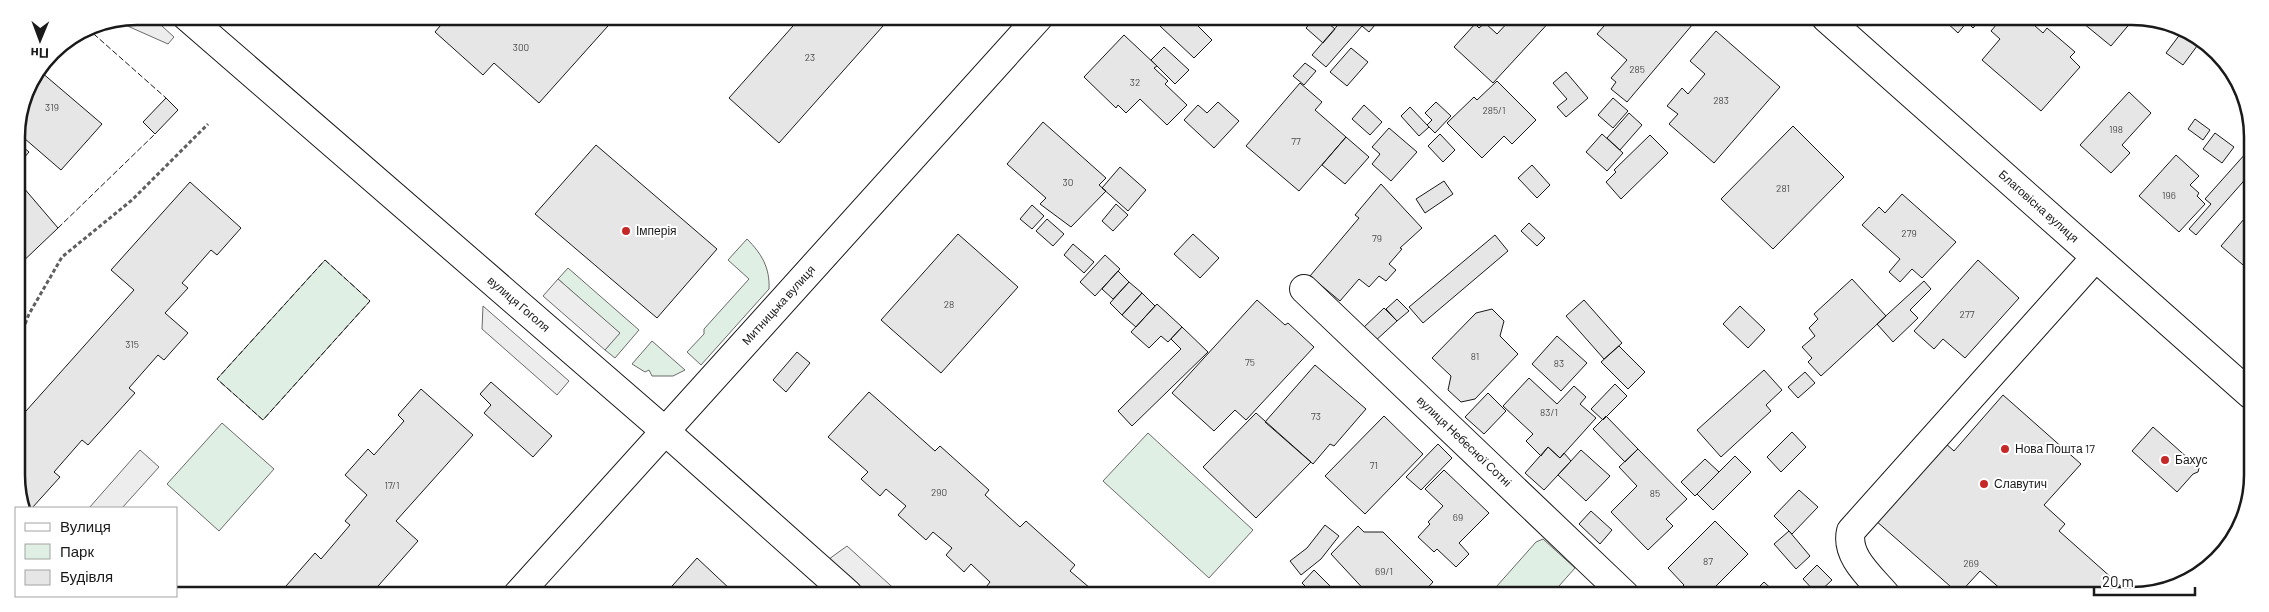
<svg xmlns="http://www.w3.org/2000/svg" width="2269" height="612" font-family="Barlow,sans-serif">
<rect width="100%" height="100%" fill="#fff"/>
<!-- green -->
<path fill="#e0efe3" stroke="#6a6a6a" d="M747,239C762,254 770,268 769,289L701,365L687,352L704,334V329L749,279L728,260Z
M325,260L370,301L263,420L217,379Z
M568,268L639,330L615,358L605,350L619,333L558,279Z
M652,341L685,370L673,376H652L649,370L645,372L632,364Z
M222,423L274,469L219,531L167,484Z
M1148,433L1253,530L1209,578L1103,481Z
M1543,539L1575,568L1551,595H1489L1536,542Z"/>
<!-- parking -->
<path fill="#ededed" stroke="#6a6a6a" d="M137,16H151L174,37L168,44L123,24L118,20Z
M558,279L620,333L605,350L543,296Z
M483,306L569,381L557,395L482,329Z
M140,450L159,467L122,508H89Z
M847,546L900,594H848L818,567Z"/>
<!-- building -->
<path fill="#e6e6e6" stroke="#1a1a1a" d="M440,17H616L539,103L494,63L483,75L435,32L445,20Z
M801,17H891L779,143L729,98Z
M1168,17L1201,18L1195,23L1212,40L1194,58L1160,26Z
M1315,18H1322L1335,29L1323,43L1306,28Z
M1344,18H1381L1369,32L1362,26L1326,67L1312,55Z
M1507,18H1553L1493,83L1454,47L1475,24L1479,28L1485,23L1497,34L1510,20Z
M1611,18L1622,19L1698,18L1627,102L1611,89L1616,82L1611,78L1627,60L1597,34Z
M1947,18H1982L1973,28L1967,22L1958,33L1945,21Z
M2002,18H2026L2043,33L2047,28L2075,52L2070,57L2080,67L2041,111L1982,60L2000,39L1991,31Z
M2078,19H2129L2132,21L2111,46Z
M1716,31L1780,87L1714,163L1669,124L1678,114L1667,106L1682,88L1688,94L1705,74L1690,61Z
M2181,33L2200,42L2183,65L2166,53Z
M1124,35L1157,66L1154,68L1168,81L1165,84L1187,105L1167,125L1140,99L1126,113L1118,105L1116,108L1084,77Z
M1164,47L1189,70L1175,84L1151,60Z
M1351,48L1368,62L1347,86L1330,72Z
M1305,63L1316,71L1304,85L1293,76Z
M41,72L102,124L61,170L17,132L26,91Z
M1566,72L1588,98L1566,117L1557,107L1567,99L1553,83Z
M1497,81L1536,120L1512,144L1504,136L1482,158L1447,123L1474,97L1477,100Z
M1300,83L1322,102L1315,110L1346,137L1299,191L1246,146Z
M2129,92L2151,113L2122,145L2130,153L2111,173L2080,145Z
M166,98L178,110L155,134L143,122Z
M1613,98L1628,111L1613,128L1598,115Z
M1218,102L1239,121L1214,148L1184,120L1198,105L1207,113Z
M1436,102L1451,116L1435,133L1427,125L1432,120L1425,113Z
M1364,105L1382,122L1370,135L1352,119Z
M1410,107L1429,127L1419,136L1401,116Z
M1629,113L1642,125L1620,150L1607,138Z
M2195,119L2210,130L2203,140L2188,129Z
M1043,122L1106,178L1099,185L1106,191L1071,227L1040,204L1046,198L1007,164Z
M1793,126L1844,177L1773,249L1721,199Z
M1389,128L1417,152L1391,181L1372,164L1380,154L1372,147Z
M2215,133L2234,147L2222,163L2203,149Z
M1440,134L1455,150L1443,162L1428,146Z
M1602,134L1623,153L1607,171L1586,152Z
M1650,135L1668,153L1621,199L1606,182L1616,172L1614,170Z
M1346,137L1369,157L1345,184L1322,165Z
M17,142L29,152L17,166Z
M596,145L717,249L657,318L535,214Z
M2246,153L2248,155L2250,153V174L2196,235L2189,229L2211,204L2205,199Z
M2176,155L2199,176L2190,185L2199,193L2197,196L2205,204L2179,232L2139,196Z
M1532,165L1550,185L1537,198L1518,178Z
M1120,167L1146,190L1128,211L1102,188Z
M17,180L58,228L17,267Z
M1444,181L1453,194L1425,213L1416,199Z
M190,182L241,228L217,255L211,250L182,283L188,288L165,313L188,333L164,360L158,355L129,388L135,393L88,445L82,440L54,472L60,477L32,508H24L19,499L18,420L134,290L111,270Z
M1381,184L1422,228L1400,248L1402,249L1389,264L1396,270L1386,281L1379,276L1369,287L1359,279L1340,301L1310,276L1359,218L1355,215Z
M1902,194L1956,242L1922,278L1912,269L1900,282L1889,272L1900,259L1862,225L1879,207L1885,213Z
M1116,204L1128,215L1113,231L1102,221Z
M1032,205L1044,216L1032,229L1020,219Z
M2250,212V271L2221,246Z
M1047,219L1064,234L1053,246L1036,231Z
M1529,223L1545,238L1537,246L1521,231Z
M958,234L1018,287L941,373L881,320Z
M1193,234L1219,258L1200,278L1174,254Z
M1495,235L1508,251L1423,323L1409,307Z
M1073,244L1094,262L1084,273L1064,255Z
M1105,255L1120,269L1095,296L1080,282Z
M1978,260L2019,298L1965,358L1943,339L1934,349L1914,331Z
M1118,271L1129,282L1113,299L1102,289Z
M1852,279L1886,316L1821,376L1808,362L1812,358L1802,347L1815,336L1809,328L1818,319L1814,314Z
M1924,281L1931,289L1910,310L1918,318L1893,342L1877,324Z
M1129,282L1142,293L1122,315L1110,303Z
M1142,293L1155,306L1136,327L1122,315Z
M1397,299L1409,311L1397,321L1386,309Z
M1257,300L1285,325L1288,323L1314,347L1246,420L1235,410L1214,431L1172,393Z
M1584,300L1622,343L1604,359L1566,316Z
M1157,304L1182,327L1168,342L1161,336L1149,348L1131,332Z
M1740,306L1765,330L1748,348L1723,324Z
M1384,308L1397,321L1374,342L1362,329Z
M1492,309L1504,321L1500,336L1518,354L1475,399L1461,402L1448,390L1451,376L1432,358L1476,313Z
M1182,327L1208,352L1132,426L1118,411L1181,349L1171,339Z
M1557,336L1587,363L1561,391L1532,364Z
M1619,346L1645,372L1628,389L1601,362Z
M797,352L810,363L786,392L773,380Z
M1315,365L1366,409L1334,446L1330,444L1313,464L1265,422Z
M1764,370L1782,390L1766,405L1771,411L1721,457L1697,430Z
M1805,372L1815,383L1798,398L1788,387Z
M1529,378L1557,404L1574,386L1586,397L1580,404L1596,418L1560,458L1548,447L1541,456L1526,441L1533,434L1503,406Z
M491,382L552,436L533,457L484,413L491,405L480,394Z
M1615,384L1627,396L1603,420L1591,409Z
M421,389L473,435L396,521L418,541L371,594H279L315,553L321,559L350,525L345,521L367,495L345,475L368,449L374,455L404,421L398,415Z
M869,392L935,451L940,446L989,490L985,495L1020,527L1026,521L1075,565L1070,571L1097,594H987L983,591L990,582L971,564L964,572L946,555L952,548L933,532L926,540L898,515L906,506L886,489L880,496L861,479L868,472L828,437Z
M1488,393L1506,411L1484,434L1465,417Z
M2003,395L2081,464L2044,505L2065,524L2059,531L2131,595H1999L2003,591L1980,571L1959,594L1875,520L1944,442L1954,451Z
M1256,413L1311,462L1256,518L1203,467Z
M1384,416L1423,454L1365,514L1325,476Z
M1606,416L1638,449L1625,462L1593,429Z
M2153,427L2199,468L2198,472L2193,474L2177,492L2132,451Z
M1792,432L1806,447L1781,472L1767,457Z
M1438,444L1452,458L1421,490L1406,477Z
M1548,447L1560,458L1564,453L1571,461L1544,490L1525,473Z
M1638,449L1687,499L1666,519L1673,526L1648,550L1611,512L1637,486L1619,467Z
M1581,450L1610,476L1586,501L1558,475Z
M1735,456L1751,472L1713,510L1697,494Z
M1705,459L1719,472L1695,496L1681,482Z
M1444,470L1489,513L1459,543L1469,554L1456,567L1437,549L1434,552L1418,537L1430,524L1428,522L1443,506L1425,489Z
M1799,490L1818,507L1792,534L1774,516Z
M1591,511L1612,530L1600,544L1579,524Z
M1715,521L1748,554L1707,595H1674L1684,585L1668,568Z
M1325,525L1339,536L1321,559L1301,575L1290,561L1307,548Z
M1358,526L1364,532H1383L1433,582L1421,595H1369L1331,554Z
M1789,531L1810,556L1796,569L1774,544Z
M697,558L731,590L727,594H665Z
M1817,565L1832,580L1817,594L1803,579Z
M1314,570L1337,593L1335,595H1314L1302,583Z
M1764,582L1778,595H1751Z
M2142,586L2150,593L2134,595Z"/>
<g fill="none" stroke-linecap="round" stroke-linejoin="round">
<!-- minor casing -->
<g stroke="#1a1a1a" stroke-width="30">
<g id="minor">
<path id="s1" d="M186,16L665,431L848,594"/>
<path id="s2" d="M1304,289L1625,595"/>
<path id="s3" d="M518,594L1039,17"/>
<path d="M1886,595C1871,577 1845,556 1851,531L2095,258"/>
</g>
</g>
<!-- major casing -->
<g stroke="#1a1a1a" stroke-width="30">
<g id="major">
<path id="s4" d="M1826,18L2250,394"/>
</g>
</g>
<!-- path -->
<path stroke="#5f5f5f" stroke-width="3" stroke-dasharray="4 2.5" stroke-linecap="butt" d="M18,342L29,314L62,257L132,200L208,124"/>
<!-- minor -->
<use href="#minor" stroke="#fff" stroke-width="28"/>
<!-- major -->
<use href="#major" stroke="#fff" stroke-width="28"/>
<!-- fence -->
<path stroke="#1a1a1a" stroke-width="1" stroke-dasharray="6 2.5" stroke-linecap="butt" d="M87,28L166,98
M58,228L155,134
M325,260L370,301L263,420L217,379Z"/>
</g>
<!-- markers -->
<g fill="#c62828" stroke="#fff" stroke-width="2">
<circle cx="626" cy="231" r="5"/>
<circle cx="2005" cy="449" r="5"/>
<circle cx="2165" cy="460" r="5"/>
<circle cx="1984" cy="484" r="5"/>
</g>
<g text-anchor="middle" stroke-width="4" stroke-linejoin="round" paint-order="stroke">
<!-- number labels -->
<g font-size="10" fill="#4d4d4d">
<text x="521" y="51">300</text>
<text x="810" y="61">23</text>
<text x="1637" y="73">285</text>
<text x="1135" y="86">32</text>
<text x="1721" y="104">283</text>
<text x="52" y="111">319</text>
<text x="1494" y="114">285/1</text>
<text x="2116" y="133">198</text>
<text x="1296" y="145">77</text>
<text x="1068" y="186">30</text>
<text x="1783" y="192">281</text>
<text x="2169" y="199">196</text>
<text x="1909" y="237">279</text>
<text x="1377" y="242">79</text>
<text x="949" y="308">28</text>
<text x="1967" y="318">277</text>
<text x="132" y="348">315</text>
<text x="1475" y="360">81</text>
<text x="1250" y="366">75</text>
<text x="1559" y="367">83</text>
<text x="1549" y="416">83/1</text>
<text x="1316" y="420">73</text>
<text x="1374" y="469">71</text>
<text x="392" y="489">17/1</text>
<text x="939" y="496">290</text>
<text x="1655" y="497">85</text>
<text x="1458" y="521">69</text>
<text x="1708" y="565">87</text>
<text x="1971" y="567">269</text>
<text x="1384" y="575">69/1</text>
</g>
<!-- street labels -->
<g font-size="12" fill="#1a1a1a" stroke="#fff">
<text dy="4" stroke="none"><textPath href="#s4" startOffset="284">Благовісна вулиця</textPath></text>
<text dy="4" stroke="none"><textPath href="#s1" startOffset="440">вулиця Гоголя</textPath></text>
<text dy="4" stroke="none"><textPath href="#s3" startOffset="389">Митницька вулиця</textPath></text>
<text dy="4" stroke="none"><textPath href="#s2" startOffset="221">вулиця Небесної Сотні</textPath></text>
</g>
<!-- poi labels -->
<g font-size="12" fill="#1a1a1a" stroke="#fff" text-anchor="start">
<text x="636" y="235">Імперія</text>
<text x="2015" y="453">Нова Пошта 17</text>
<text x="2175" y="464">Бахус</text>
<text x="1994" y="488">Славутич</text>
</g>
</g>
<!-- crop -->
<path d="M0 0H2269V612H0ZM137 25H2132A112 112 0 0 1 2244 137V475A112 112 0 0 1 2132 587H137A112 112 0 0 1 25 475V137A112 112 0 0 1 137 25Z" fill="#fff" fill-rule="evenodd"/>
<path fill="none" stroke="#1a1a1a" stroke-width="2.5" d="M137 25H2132A112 112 0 0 1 2244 137V475A112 112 0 0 1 2132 587H137A112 112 0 0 1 25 475V137A112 112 0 0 1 137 25Z"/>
<!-- legend -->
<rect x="15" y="507" width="162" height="90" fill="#ffffff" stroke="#a3a3a3"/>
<rect x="25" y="523" width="25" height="8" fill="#ffffff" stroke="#a3a3a3"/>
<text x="60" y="532" font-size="15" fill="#1a1a1a">Вулиця</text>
<rect x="25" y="544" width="25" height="15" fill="#e0efe3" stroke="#a3a3a3"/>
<text x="60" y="557" font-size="15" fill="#1a1a1a">Парк</text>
<rect x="25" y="570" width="25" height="15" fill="#e6e6e6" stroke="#a3a3a3"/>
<text x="60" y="582" font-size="15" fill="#1a1a1a">Будівля</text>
<!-- north arrow -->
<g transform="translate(40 40) rotate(181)" stroke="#ffffff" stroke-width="4" paint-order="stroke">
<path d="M0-4L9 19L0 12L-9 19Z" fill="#1a1a1a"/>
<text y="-8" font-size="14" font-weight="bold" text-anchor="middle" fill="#1a1a1a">Пн</text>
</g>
<!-- scale -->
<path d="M2094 587v8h101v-8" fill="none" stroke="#1a1a1a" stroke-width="2.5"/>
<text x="2102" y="587" font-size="15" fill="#1a1a1a" stroke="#ffffff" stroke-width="4" paint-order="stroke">20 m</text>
</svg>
